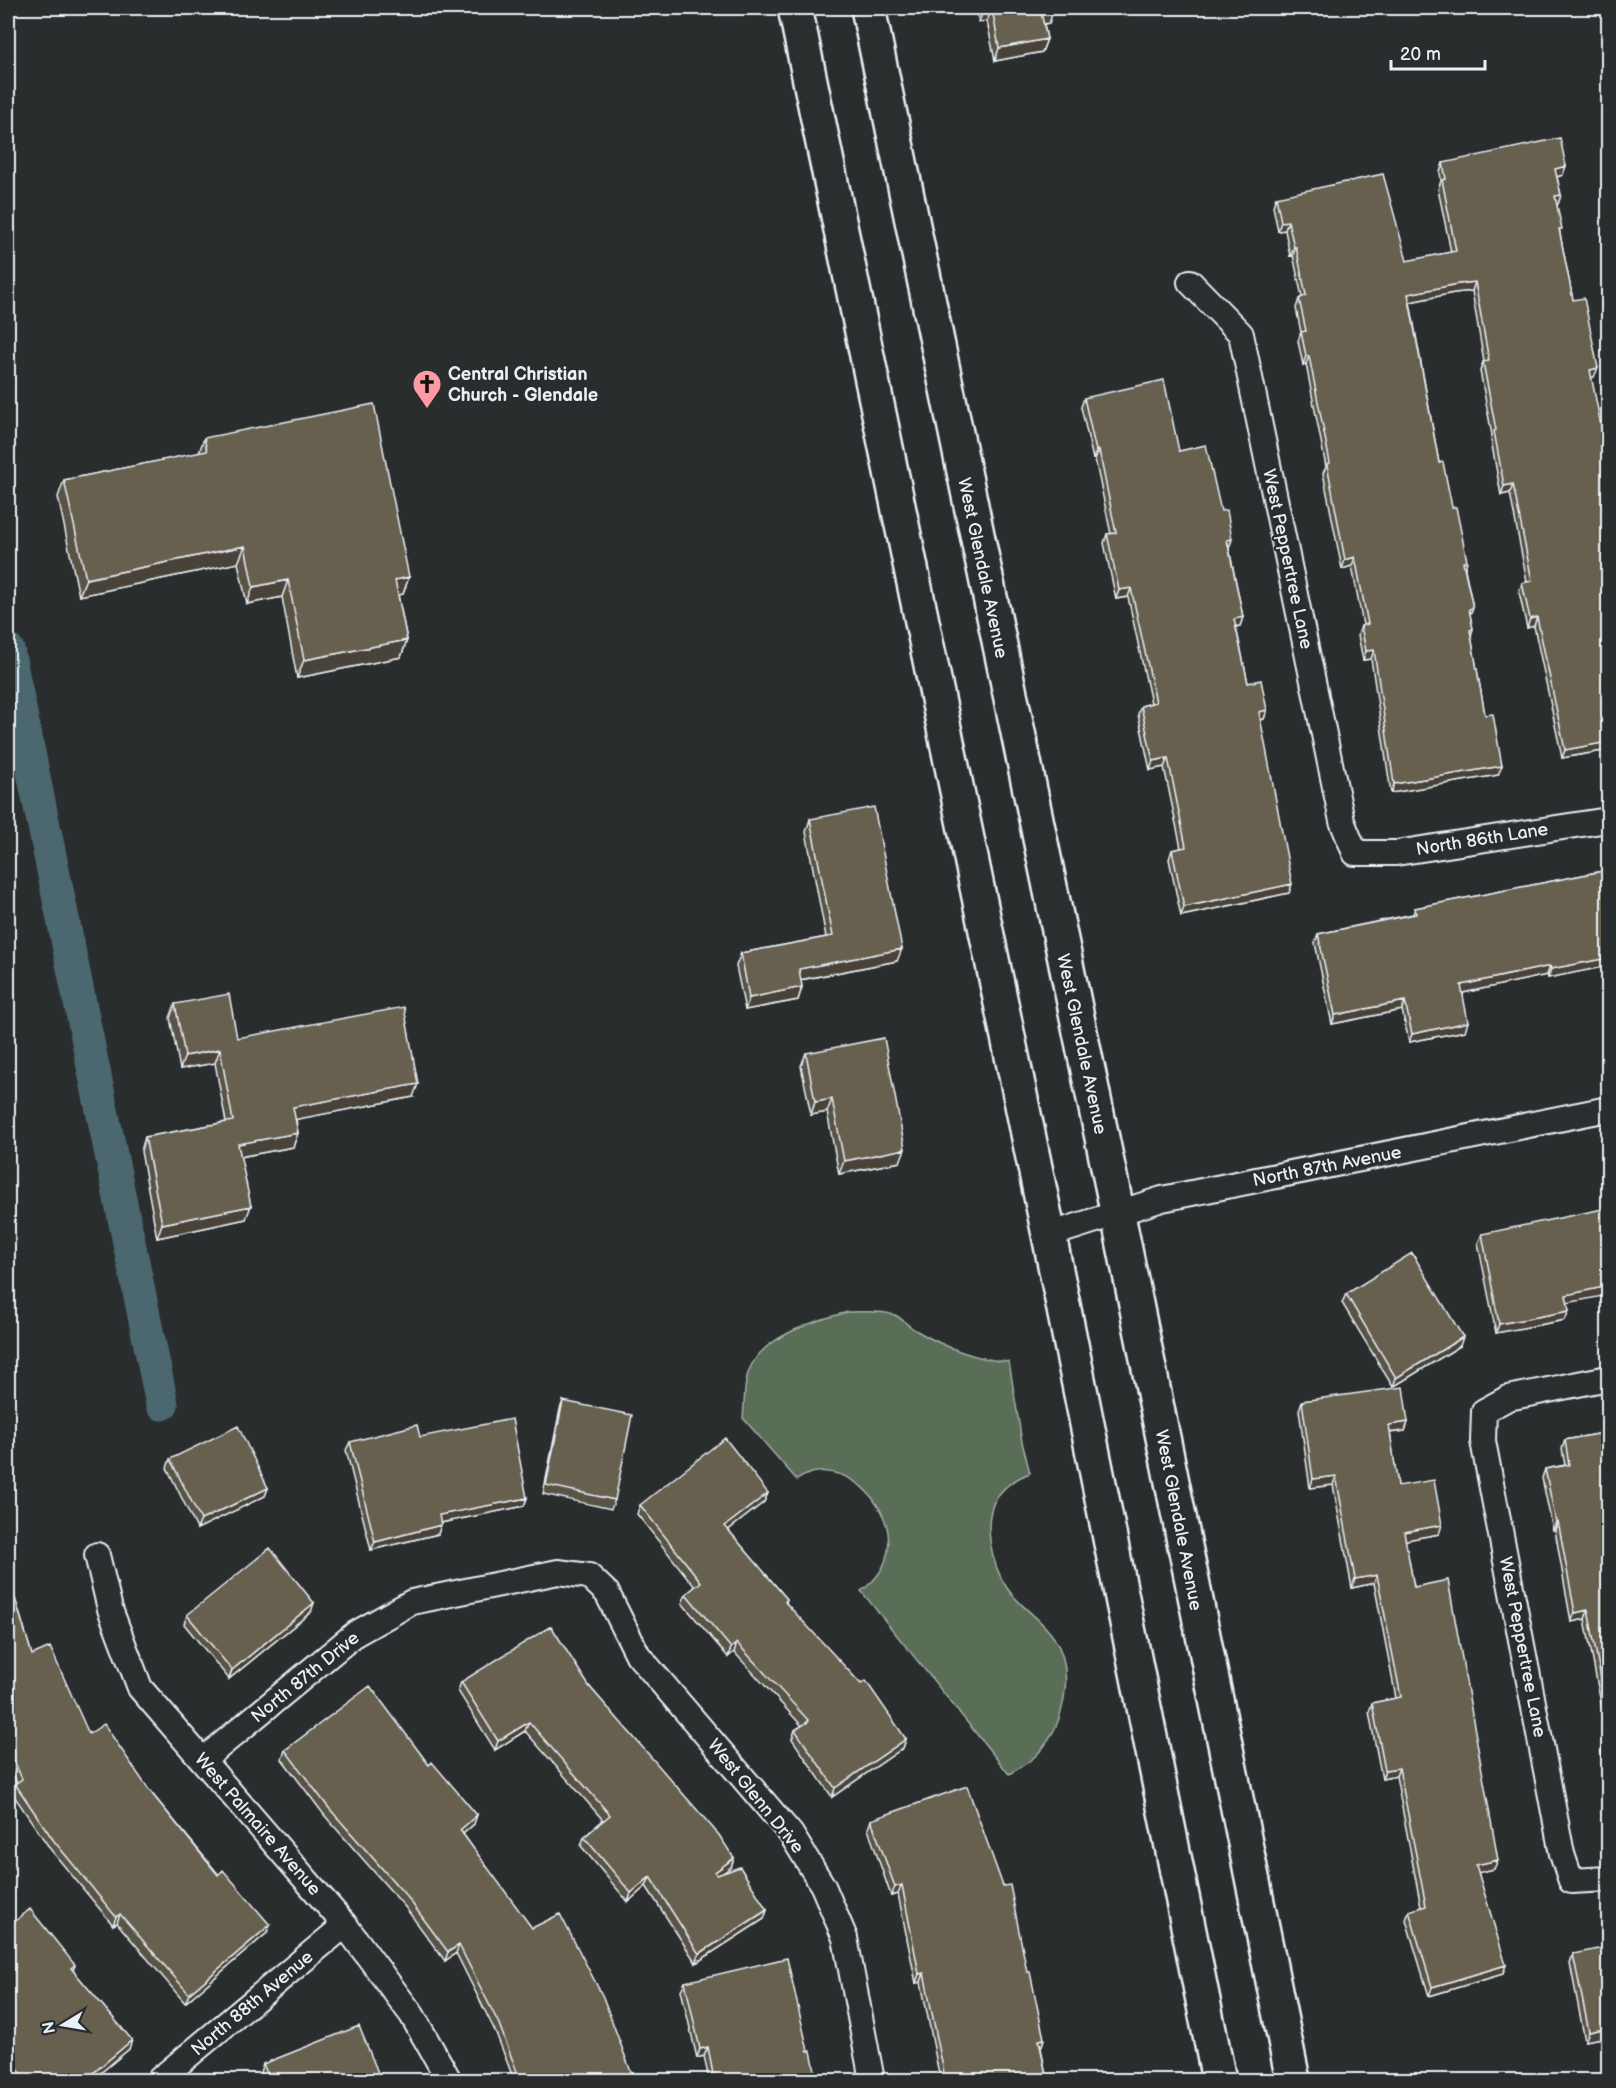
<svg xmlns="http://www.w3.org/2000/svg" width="1616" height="2088" font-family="'Balsamiq Sans',sans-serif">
<rect width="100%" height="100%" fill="#2a2d2e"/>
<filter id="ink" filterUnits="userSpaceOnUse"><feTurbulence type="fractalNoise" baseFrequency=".0167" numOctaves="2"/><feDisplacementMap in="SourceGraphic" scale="12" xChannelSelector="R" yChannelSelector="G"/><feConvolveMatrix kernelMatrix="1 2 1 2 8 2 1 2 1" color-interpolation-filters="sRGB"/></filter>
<g filter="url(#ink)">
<!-- green -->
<path fill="#5a6d57" stroke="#a1afa8" stroke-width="1.5" d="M848,1312C863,1312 880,1310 895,1315C903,1319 909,1327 917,1331C944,1347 978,1360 1009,1362L1022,1442L1030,1473C1017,1478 1005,1485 997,1497C981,1520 992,1566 1007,1588C1020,1607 1041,1618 1054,1638C1075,1670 1065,1721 1042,1749C1033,1760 1021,1767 1009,1774L861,1591C932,1541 850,1442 797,1480L743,1418C745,1401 743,1380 752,1364C768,1335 819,1319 848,1312Z"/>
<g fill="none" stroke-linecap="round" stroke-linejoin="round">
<!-- canal -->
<path stroke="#4c6770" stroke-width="33" d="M8,650L162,1404"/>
<!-- street casing -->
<g stroke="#e8f1f8" stroke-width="28">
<path id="street" d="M1190,282L1241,334L1342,821L1355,853H1396L1608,820
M1049,1235L1162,1199L1608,1109
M1608,1378L1508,1398L1484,1411L1483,1441L1562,1854L1571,1881L1608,1879
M97,1555L110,1609L140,1688L345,1925L412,2015L449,2080
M203,1760L355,1634L412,1602L558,1572L589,1576L607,1593L638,1655L791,1834L823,1886L845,1938L872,2080
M159,2080L345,1925"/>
</g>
<!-- secondary casing -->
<g stroke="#e8f1f8" stroke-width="38">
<path id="secondary" d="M795,8L1049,1235L1219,2080
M868,8L1118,1215L1293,2080"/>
</g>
<!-- street -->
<use href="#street" stroke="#2a2d2e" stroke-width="24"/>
<!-- secondary -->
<use href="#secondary" stroke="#2a2d2e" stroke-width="33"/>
</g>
<!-- wall -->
<path fill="#595345" stroke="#e8f1f8" stroke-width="1.5" d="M976,8H1054L1049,23L1044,24L1047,39L1042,52L995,61L987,21L979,22Z
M1443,163L1563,175L1557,177L1561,195L1558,204H1557L1560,234L1573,300L1594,377L1591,378L1608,750L1562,758L1534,626L1527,628L1519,592L1522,583L1527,582L1510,493L1501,495L1491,440L1492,435L1480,371L1483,362H1484L1472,291L1454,293L1410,302L1439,463L1467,561L1465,569L1473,608L1470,615L1473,629L1471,636L1485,715L1498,775L1391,793L1371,659L1363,660L1358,635L1361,626L1363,625L1352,566L1342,569L1323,473L1326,467L1306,364L1303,365L1298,341L1301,332L1296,308L1299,299L1302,297L1293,255L1290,256L1285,230L1278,231L1273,206L1276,197L1407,261L1451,252L1438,189L1441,181L1440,172Z
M1084,398L1179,451L1221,511L1232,539L1229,548L1243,617L1240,626L1236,627L1248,683L1267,710L1264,719L1260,720L1289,893L1181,916L1169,859L1172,850L1181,848L1164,767L1150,770L1138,714L1141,706L1151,703L1128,597L1116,599L1104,543L1107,534H1111L1095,459H1093L1081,407Z
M204,438L409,577L403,594L398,595L407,640L401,657L297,678L282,597L247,604L238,563L79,596L58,497L64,480L199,453Z
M810,819L897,961L801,980L802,987L798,1000L745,1010L736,966L741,953L826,937L806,832Z
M1608,870V966L1548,978L1547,975L1463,993L1465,1031L1409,1042L1402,1010L1332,1024L1315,943L1318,934L1413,914L1415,908Z
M175,1004L237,1038L413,1097L296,1119L298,1133L293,1147L240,1157L246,1219L157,1238L141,1151L145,1137L226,1122L215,1063L180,1069L170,1018Z
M806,1053L900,1162L839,1174L827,1112L811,1115L801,1066Z
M1482,1234L1567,1303L1565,1320L1496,1333L1478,1243Z
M1346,1294L1460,1346L1393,1387L1342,1303Z
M563,1401L615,1500L611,1509L543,1494L560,1409Z
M1302,1401L1408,1422L1405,1431L1390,1433L1398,1486L1439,1534L1405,1540L1414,1587L1494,1869L1478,1872L1503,1974L1429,1996L1406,1920L1409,1911L1421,1907L1396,1776L1382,1779L1369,1712L1372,1703L1396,1698L1374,1583L1352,1588L1333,1485L1310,1488L1299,1410Z
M1608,1432V1740L1585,1619L1571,1622L1555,1530H1553L1542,1478L1545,1469L1565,1465L1562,1449L1565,1440Z
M420,1437L527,1498L524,1506L441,1523L438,1534L371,1550L346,1450L350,1442Z
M170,1459L268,1488L265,1496L197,1529L167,1468Z
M768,1493L764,1502L728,1530L787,1599L786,1603L906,1739L903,1748L832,1797L792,1739L795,1730L802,1726L734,1652L728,1657L682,1603L686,1594L695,1587L637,1514L640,1505Z
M8,1575L32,1655L89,1734L149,1790L267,1933L185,2003L117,1923L113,1925L51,1850L12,1793L15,1784L17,1783L8,1762Z
M311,1612L229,1679L184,1624L187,1615Z
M461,1682L589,1686L734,1858L731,1867L722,1873L767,1910L764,1919L696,1963L646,1886L628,1902L581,1846L584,1837L603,1820L525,1731L495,1750L458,1691Z
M1608,1741V1790L1601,1751L1604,1742Z
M285,1750L474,1824L463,1834L634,2080H514L496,2033L456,1953L445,1961L405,1907L325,1816L282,1759Z
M871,1820L1027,1972L1044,2039L1041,2048L1047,2080H939L940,2079L921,1982L916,1983L898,1894L891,1896L868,1829Z
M8,1917L13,1923L75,1965L73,1971L129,2049L92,2080H16L8,2070Z
M1573,1954L1608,2037L1585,2041L1570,1963Z
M685,1982L808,2051L817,2080H709L704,2056L697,2058L681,1990Z
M263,2064L381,2080H263L260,2072Z"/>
<!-- shaded-wall -->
<path fill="#484338" stroke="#e8f1f8" stroke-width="1.5" d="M992,8L987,21L979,22L984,9Z
M1054,9L1049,23L1037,25L1041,12Z
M1047,39L1042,52L995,61L999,48Z
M1566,166L1563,175L1552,178L1555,169Z
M1561,195L1558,204L1552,205L1555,196Z
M1288,221L1285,230L1278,231L1281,222Z
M1294,247H1296L1293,255L1290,256Z
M1475,282L1472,291L1454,293L1405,303L1408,294L1458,284Z
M1306,356H1309L1306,364L1303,365Z
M1598,368L1594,377L1587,379L1590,370Z
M1099,450L1095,459H1093L1096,451Z
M1513,484L1510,493L1501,495L1504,486Z
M1232,539L1229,548L1227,540Z
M245,546L238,563L79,596L86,579Z
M1355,557L1352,566L1342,569L1345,560Z
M409,577L403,594L389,597L395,580Z
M288,580L282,597L247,604L253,587Z
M1131,588L1128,597L1116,599L1119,590Z
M1243,617L1240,626L1231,627L1234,619Z
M1537,617L1534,626L1527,628L1530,619Z
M407,640L401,657L297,678L304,660Z
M1374,650L1371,659L1363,660L1366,651Z
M1267,710L1264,719L1256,721L1259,712Z
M1608,742V750L1562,758L1565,750Z
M1168,758L1164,767L1150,770L1153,761Z
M1502,766L1498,775L1391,793L1394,784Z
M1292,884L1289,893L1181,916L1184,907Z
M902,949L897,961L794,981L799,969Z
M1608,958V966L1548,978L1551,969Z
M1550,966L1547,975L1458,994L1461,985Z
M802,987L798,1000L745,1010L749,998Z
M1405,1001L1402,1010L1332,1024L1335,1015Z
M1468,1022L1465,1031L1409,1042L1412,1034Z
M220,1049L215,1063L180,1069L185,1056Z
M418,1084L413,1097L288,1121L293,1107Z
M832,1099L827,1112L811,1115L815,1102Z
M298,1133L293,1147L233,1158L238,1144Z
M905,1149L900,1162L839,1174L844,1161Z
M251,1206L246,1219L157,1238L162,1224Z
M1608,1286V1295L1562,1304L1566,1295Z
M1569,1311L1565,1320L1496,1333L1499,1324Z
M1463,1337L1460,1346L1393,1387L1396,1378Z
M1408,1422L1405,1431L1385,1433L1389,1425Z
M1336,1476L1333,1485L1310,1488L1313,1479Z
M268,1488L265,1496L197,1529L201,1520Z
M768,1493L764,1502L722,1535L725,1526Z
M527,1498L524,1506L435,1524L439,1515Z
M1558,1521L1555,1530H1553L1556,1522Z
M441,1525L438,1534L371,1550L375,1542Z
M1442,1525L1439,1534L1401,1541L1404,1532Z
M1377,1575L1374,1583L1352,1588L1355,1579Z
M314,1603L311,1612L229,1679L232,1670Z
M1588,1610L1585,1619L1571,1622L1575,1613Z
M737,1643L734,1652L728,1657L731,1648Z
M529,1722L525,1731L495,1750L498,1741Z
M906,1739L903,1748L832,1797L835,1788Z
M1399,1768L1396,1776L1382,1779L1385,1770Z
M477,1815L474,1824L457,1839L460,1830Z
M734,1858L731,1867L712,1881L715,1872Z
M1498,1860L1494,1869L1473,1874L1476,1865Z
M650,1877L646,1886L628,1902L631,1893Z
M902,1885L898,1894L891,1896L895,1887Z
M767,1910L764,1919L696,1963L699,1954Z
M120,1914L117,1923L113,1925L116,1917Z
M270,1925L267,1933L185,2003L189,1994Z
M459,1945L456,1953L445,1961L448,1952Z
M1506,1965L1503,1974L1429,1996L1432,1987Z
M924,1973L921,1982L916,1983L919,1974Z
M1608,2028V2037L1585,2041L1589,2032Z
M1044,2039L1041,2048L1039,2040Z
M132,2040L129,2049L92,2080H85Z
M708,2047L704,2056L697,2058L700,2049Z"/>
<!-- building -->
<path fill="#676050" stroke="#e8f1f8" stroke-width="1.5" d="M983,8H1054V9L1041,12L1047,39L999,48L992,8L984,9Z
M1560,138L1566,166L1555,169L1561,195L1555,196L1562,229H1559L1573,300L1584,298L1598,368L1590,370L1603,435L1607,434L1608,441V742L1565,750L1537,617L1530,619L1522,583L1532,581L1513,484L1504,486L1494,431L1496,430L1483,362L1489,361L1475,282L1458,284L1408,294L1439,463L1443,462L1452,507H1456L1467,561L1463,562L1473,608L1469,609L1473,629L1470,630L1485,715L1493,714L1502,766L1394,784L1374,650L1366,651L1361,626L1368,624L1355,557L1345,560L1327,464L1330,463L1309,356H1306L1301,332L1306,331L1299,299L1306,295L1296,247H1294L1288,221L1281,222L1276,197L1383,174L1407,261L1456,251L1442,180L1446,179L1443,163Z
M1164,380L1179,451L1206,445L1221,511L1227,510L1232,539L1227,540L1243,617L1234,619L1248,683L1261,680L1267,710L1259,712L1292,884L1184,907L1172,850L1186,847L1168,758L1153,761L1141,706L1156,702L1131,588L1119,590L1107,534L1116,533L1099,450L1096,451L1084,398Z
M374,404L409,577L395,580L407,640L304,660L288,580L253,587L245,546L86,579L64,480L207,451L204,438Z
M874,807L902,949L799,969L802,987L749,998L741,953L833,936L810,819Z
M1608,870V958L1551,969L1550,966L1461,985L1468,1022L1412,1034L1405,1001L1335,1015L1318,934L1416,914L1415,908Z
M229,994L237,1038L404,1007L418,1084L293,1107L298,1133L238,1144L251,1206L162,1224L145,1137L233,1121L220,1049L185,1056L175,1004Z
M884,1038L905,1149L844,1161L832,1099L815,1102L806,1053Z
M1608,1208V1286L1566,1295L1569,1311L1499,1324L1482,1234Z
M1412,1253L1463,1337L1396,1378L1346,1294Z
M1403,1387L1408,1422L1389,1425L1398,1486L1434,1480L1442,1525L1404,1532L1414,1587L1448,1580L1498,1860L1476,1865L1506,1965L1432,1987L1409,1911L1426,1906L1399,1768L1385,1770L1372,1703L1401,1697L1377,1575L1355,1579L1336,1476L1313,1479L1302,1401Z
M563,1401L632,1415L615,1500L546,1485Z
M512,1419L527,1498L439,1515L441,1525L375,1542L350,1442L417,1425L420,1437Z
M238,1426L268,1488L201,1520L170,1459Z
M1608,1432V1715L1588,1610L1575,1613L1558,1521L1556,1522L1545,1469L1569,1465L1565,1440Z
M725,1438L768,1493L725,1526L787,1599L785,1602L861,1684L866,1681L906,1739L835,1788L795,1730L809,1721L737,1643L731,1648L686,1594L701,1582L640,1505Z
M270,1548L314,1603L232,1670L187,1615Z
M8,1575L32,1655L50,1647L89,1734L104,1724L149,1790L218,1875L223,1870L270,1925L189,1994L120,1914L116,1917L54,1841L15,1784L22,1779L8,1746Z
M551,1626L589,1686L719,1835L734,1858L715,1872L717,1875L740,1867L767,1910L699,1954L650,1877L631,1893L584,1837L610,1815L529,1722L498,1741L461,1682Z
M370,1686L429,1765L432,1762L477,1815L460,1830L532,1928L560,1914L603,1997L634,2080H520L499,2024L459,1945L448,1952L408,1898L328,1807L285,1750Z
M1608,1741V1765L1604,1742Z
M967,1786L1003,1886L1010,1885L1027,1972H1030L1044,2039L1039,2040L1047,2080H940L939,2079L945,2078L924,1973L919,1974L902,1885L895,1887L871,1820Z
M30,1909L75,1965L71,1968L132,2040L85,2080H27L8,2058V2052L9,2051L8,2048V1917L13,1923Z
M1608,1947V2028L1589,2032L1573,1954Z
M787,1958L808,2051H811L817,2080H714L708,2047L700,2049L685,1982Z
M359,2026L381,2080H270L263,2064Z"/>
</g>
<!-- icons -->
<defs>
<g id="church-pin" transform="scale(1.5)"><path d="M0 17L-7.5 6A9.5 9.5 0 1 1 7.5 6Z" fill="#ff9aa2" stroke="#2a2d2e"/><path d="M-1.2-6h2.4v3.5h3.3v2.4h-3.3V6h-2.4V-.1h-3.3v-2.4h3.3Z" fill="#111"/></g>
</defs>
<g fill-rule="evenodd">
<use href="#church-pin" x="427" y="384"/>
</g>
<g text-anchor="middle" stroke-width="4.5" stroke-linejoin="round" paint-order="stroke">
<!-- poi labels -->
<g font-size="18" font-weight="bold" fill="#e8f1f8" stroke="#2a2d2e" text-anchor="start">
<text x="448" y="380">Central Christian<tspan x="448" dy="21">Church - Glendale</tspan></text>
</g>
<!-- street labels -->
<g font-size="18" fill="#e8f1f8" stroke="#2a2d2e">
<text transform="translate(1288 559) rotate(78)" y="6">West Peppertree Lane</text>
<text transform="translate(983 568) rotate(78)" y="6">West Glendale Avenue</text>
<text transform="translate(1482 839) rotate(-9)" y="6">North 86th Lane</text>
<text transform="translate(1082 1044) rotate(78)" y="6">West Glendale Avenue</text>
<text transform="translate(1327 1166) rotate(-11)" y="6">North 87th Avenue</text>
<text transform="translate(1179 1520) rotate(79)" y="6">West Glendale Avenue</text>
<text transform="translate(1523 1647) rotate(79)" y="6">West Peppertree Lane</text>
<text transform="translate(305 1677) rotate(-39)" y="6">North 87th Drive</text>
<text transform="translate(756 1796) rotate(51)" y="6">West Glenn Drive</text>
<text transform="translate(258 1824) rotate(49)" y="6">West Palmaire Avenue</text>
<text transform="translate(252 2003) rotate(-40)" y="6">North 88th Avenue</text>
</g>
</g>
<!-- margin -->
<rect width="1616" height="2088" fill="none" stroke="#2a2d2e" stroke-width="30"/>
<rect x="15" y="15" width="1586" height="2058" fill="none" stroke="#e8f1f8" stroke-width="2" filter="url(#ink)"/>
<!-- north arrow -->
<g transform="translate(63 2025) rotate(259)" stroke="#2a2d2e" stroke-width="4.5" paint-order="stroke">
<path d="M0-4.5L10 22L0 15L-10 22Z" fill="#e8f1f8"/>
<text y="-9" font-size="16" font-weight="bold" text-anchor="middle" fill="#e8f1f8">N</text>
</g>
<!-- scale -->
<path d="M1391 60v9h94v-9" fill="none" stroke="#e8f1f8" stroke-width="3"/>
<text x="1400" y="60" font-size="18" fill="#e8f1f8" stroke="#2a2d2e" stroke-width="4.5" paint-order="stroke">20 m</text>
</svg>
